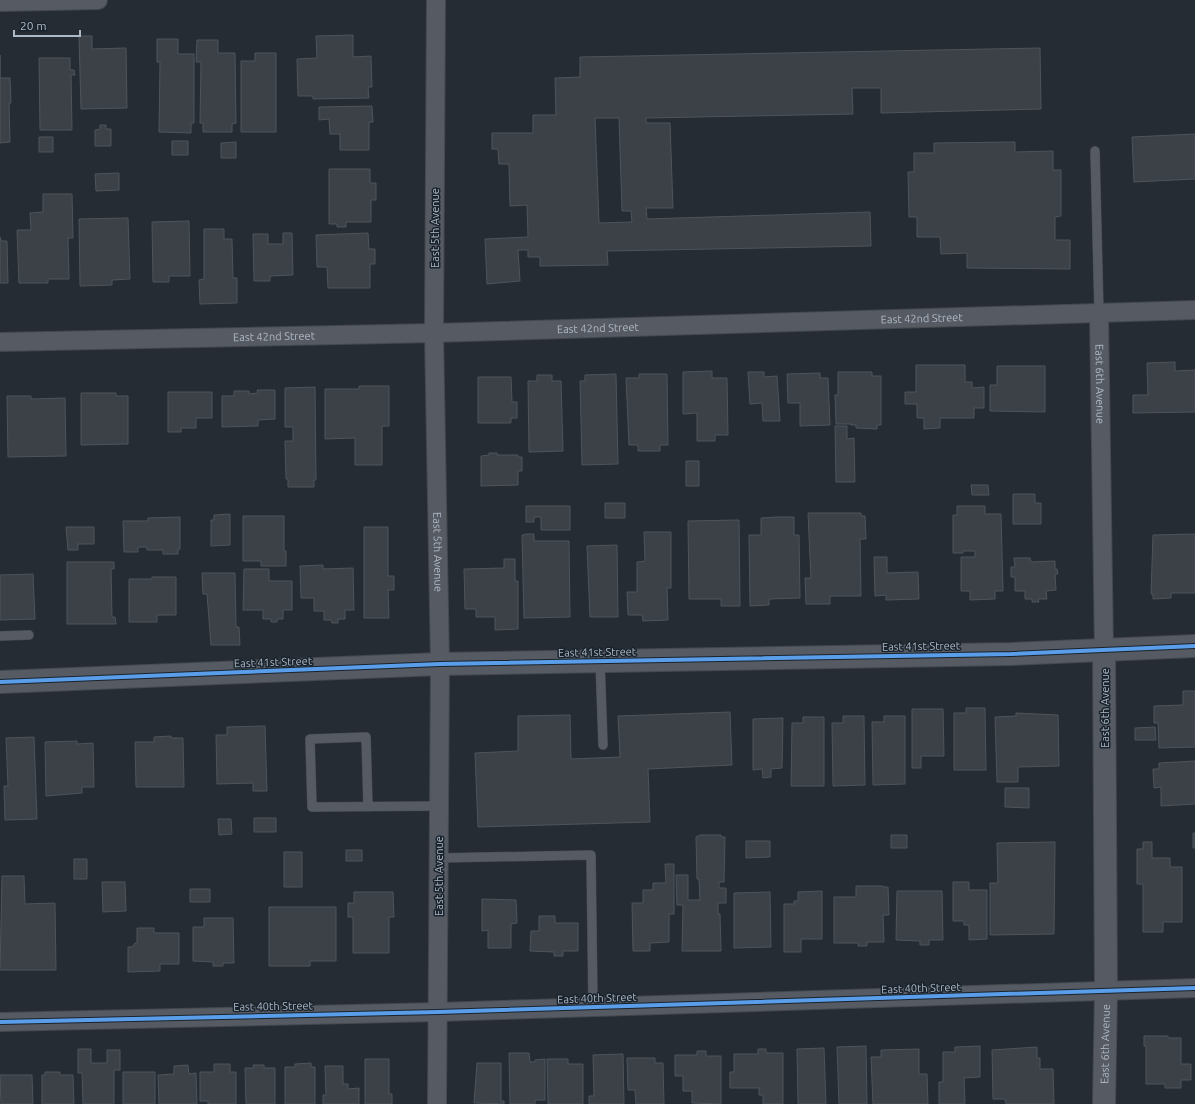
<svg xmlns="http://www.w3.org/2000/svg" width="1195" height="1104" font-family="Ubuntu,sans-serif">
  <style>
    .building { fill: #3b4147; stroke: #4d545c; fill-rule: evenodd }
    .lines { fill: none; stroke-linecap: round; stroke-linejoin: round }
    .service-casing { stroke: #44484e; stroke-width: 10 }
    .minor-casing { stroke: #44484e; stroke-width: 20 }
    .tertiary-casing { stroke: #44484e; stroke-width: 24 }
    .service { stroke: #565a62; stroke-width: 9 }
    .minor { stroke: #565a62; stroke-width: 18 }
    .tertiary { stroke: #565a62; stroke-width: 22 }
    .cycleway-casing { stroke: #19232d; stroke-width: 6 }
    .cycleway { stroke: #5a9eea; stroke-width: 4 }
    .labels { text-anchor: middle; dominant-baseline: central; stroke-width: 3; stroke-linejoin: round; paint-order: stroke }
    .street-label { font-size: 11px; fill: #aeb9c6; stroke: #19232d }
  </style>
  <rect width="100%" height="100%" fill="#262c33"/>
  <path class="building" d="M353,35V57L371,56L372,87H368L369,98L313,99V96H298L297,59L317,58L316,36Z
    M79,36H92V49L126,48L127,108L81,109Z
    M157,39H178V54H194V123H191V133L159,132L160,62H157Z
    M197,40H218V53H235L236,123L232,124V132H203V123H200L201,62H196Z
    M1040,48L1041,109L881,113V88H852L853,114L646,118V123H670L673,208H646L647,219L870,212L871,246L607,251L608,265L540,266V257H528V250H518L520,281L487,284L485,239L528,237L527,205L510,206L509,164H499L498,149H492V133H533V115H556L555,78L580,77V57ZM595,118H619L622,211H631L632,222L599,223Z
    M255,53H276V132H241V61H255Z
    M0,55V78H10L11,103H9L10,142L0,143Z
    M39,58H70V70H74L75,75H71L72,130H40Z
    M372,106L373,122H369V150H340V134H330L329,119L319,120V107Z
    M100,125H106V129H111V146H95V130L100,129Z
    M1195,134V179L1134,182L1132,137Z
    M39,137H53V152H39Z
    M172,141H188V155H172Z
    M236,142V158H221V143Z
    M1015,142V152L1053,151V170H1061V216L1055,217V240H1070V269L967,268V253L941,254L940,237H917V217H909L908,172H914V153H934V143Z
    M329,169H370V183H376V200H371V222H346V227H337V224H329Z
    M119,173V190L96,191L95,174Z
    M43,194H72L73,238H68L69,279H48V283H19L17,230H31L30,213L43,212Z
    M128,218L130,279L112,280V285L80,286L79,219Z
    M189,221L190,276H169V282H153L152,222Z
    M204,229H224V239H232L233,278H237V303L200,304L199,280L204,279Z
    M283,233H292L293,275L270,276V281H254L253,234H268V244H283Z
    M368,233L369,249H375V264H370V288H328L327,267H317L316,235Z
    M0,237L1,241H7L8,283H0Z
    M1175,362V371L1195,370V412L1133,413V395H1148L1147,363Z
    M916,365H965V382H972V388L984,387V408H974V418H940V428L924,429V418H917V404H905V392H916Z
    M997,366H1045V412L990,411V385H997Z
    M712,371V378H727L728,435H715V441H697V413L683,414V372Z
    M748,372H764V377L777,376L780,421H763L762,403L750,404Z
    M838,372H872V376H881V425H877V429L856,428V425H851V424H836L835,395H838Z
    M820,373V378H828L830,425L800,426V403H788L787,374Z
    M616,374L618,464L582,465L580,381H585V375Z
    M639,374H667L668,445H660V451H638V445H629L626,378H639Z
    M537,375H552V381H561L563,451L529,452L528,381H537Z
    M478,377H511L512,402H517V418H511V423H478Z
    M359,386H389V426H382V465H355V438L325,439V389H359Z
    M315,387L316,480H314V487H288V479H286L285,441H293V427H285V388Z
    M257,390H275V419L258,420V426L222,427V396H234V391H249V394L258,393Z
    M168,392H212V418H196V428H181V432H168Z
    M81,393H116V396H128V444L81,445Z
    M7,396H31V399L65,398L66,456L8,457Z
    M835,426H847V439L854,438L855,482H836Z
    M489,453H497V455H518V457H522V471H518V485L481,486V456L489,455Z
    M686,461H699V486H686Z
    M971,485H988L989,495H972Z
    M1013,494H1035V503H1041V524H1013Z
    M605,503H625V518H605Z
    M526,506H570V530H541V517H534V522H526Z
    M957,506H985V514H1001L1003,591H995V599L970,600V591H961V557H975V551H963V553H953V515H957Z
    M808,513H861V516H865L866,539H860L861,596H830V604H806L805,578H811Z
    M230,514V545L211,546V520H214V515Z
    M243,516H284V551H286V566H261V561H243Z
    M180,517V549H178V554H163V550H147V547H138V552H124L123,521H148V518Z
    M777,517H794V535H799L800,598L769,599V605L750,606L749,535H761V518Z
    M739,520L740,606H721V599H689L688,521Z
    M66,527H94V544H78V550H68Z
    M364,527H388V576H394V590H388L389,618H364Z
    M644,532H671V588H667L668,620L643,621L642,615H628L627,592H637V562L645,561Z
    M525,534H534V541H569L570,617L524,618L522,535H525Z
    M1195,534V593H1171V598L1153,599V594H1151L1153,535Z
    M617,545L618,617H590L587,546Z
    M874,557H887V573L918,572L919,599L886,600V595L875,596Z
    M1014,558H1030L1031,562L1055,561V569H1057L1058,574H1055L1056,590L1046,591L1047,599H1038L1039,602H1032V599H1025V591H1015V577H1011V567H1015Z
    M504,559H515V581H518V629L495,630V617H476V609H465L464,569L504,568Z
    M67,562H114V569H111L112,617H115L116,624H67Z
    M323,565V569L353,568L354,610H345V619H338V623H332L331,620H324V611H314V598H301L300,566Z
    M244,569H269V581H292V610H283V619H277V622H271V619H263V610H243Z
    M202,573H235L236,627H239L240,645H211L207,594H203Z
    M33,574L35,619L0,620V575Z
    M152,577H176V615H157V622H129V579H152Z
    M1183,691H1195V747L1159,748L1158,723H1154V706L1183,705Z
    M966,708H985L986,770H954V713H966Z
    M912,709H943L944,756H921V768H912Z
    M730,712L732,765L648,769L650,822L478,827L475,753L518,751V716L570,715L571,759L620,757L618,716Z
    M1016,713L1058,715L1059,766L1018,767V782H997L995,717L1016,716Z
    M843,716H864L865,785L833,786L832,723H843Z
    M884,716H905V784L873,785L872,722H884Z
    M803,717H824V786H791L792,723H803Z
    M783,718L782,768L771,769V777L763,778L762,769L753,770V719Z
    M265,726L267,791H253V783L217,784L216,735H227V727Z
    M1155,727L1156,740H1135V728Z
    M171,736V738H183L184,787H136L135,742H154V737Z
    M34,737L37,819L5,820L4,786H8L6,738Z
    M77,741V744L93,743L94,787H82V793L46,796L45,742Z
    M1195,761V804L1161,806V787L1154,788L1153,769H1159V763Z
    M1005,788H1029V808L1005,807Z
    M254,818H276V832H254Z
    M218,819H231L232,834L219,835Z
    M1193,833H1195V848H1193Z
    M700,835H721V837H725L724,882H719V888H726V903H718V914H720L721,951H682L683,905H677L676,875H688V900H700L699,879H697L696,837Z
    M891,835H907V848H891Z
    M746,841H770V857L746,858Z
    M1055,842L1054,934L990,935V883H998L997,843Z
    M1143,842H1152V858H1170V867H1182V922H1163V932H1143V884H1137V849H1143Z
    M346,850H362V861H346Z
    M284,852H302V887H284Z
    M74,859H87V879H74Z
    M665,864H674V914H669V942L650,943V951H633L632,903H643V890H653V883H666Z
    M2,876H24L25,904L55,903L56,970H0Z
    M102,882H125L126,911L103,912Z
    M953,882H969V890H987V939L969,940V925H964V921H953Z
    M856,886H883V887H888L889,915H883L884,942H867V946H858V943H834V897H856Z
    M190,889H210V902H190Z
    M822,891V939H801V952H784V904H794V901H798V892Z
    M897,891H942L943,940H929V945H920V941L896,940Z
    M354,892H393L394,917H389V953H353V917H348V903H354Z
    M770,892L771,947L734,948V893Z
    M482,899L516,900L517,923L511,924V948H488V930L482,931Z
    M269,907H336V961H310V966H269Z
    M539,916H555V923H578V951H563V956H554V952L530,951L531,931H539Z
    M204,918H233L234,963H223V966H213V962L193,961V927H204Z
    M137,928H154V933H179V964H160V971L128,972V947H132L135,943H137Z
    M1144,1036H1168V1038H1181V1064H1191V1080H1181V1088H1165V1084H1146V1046H1144Z
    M866,1046L867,1104H839L837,1047Z
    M980,1046V1077L964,1078L965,1104H939V1082H943V1052H955V1047Z
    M1037,1047V1058H1040V1069H1053L1054,1104H1006L1005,1099H993L992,1050Z
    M824,1048L826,1104H798L797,1049Z
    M78,1049H91V1063H107V1050H120V1070H114V1104H83L82,1073H78Z
    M758,1049H766V1053H783V1104H763V1095H759V1088H730V1072H734V1054H758Z
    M919,1049V1074H927L928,1104H873L871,1057H881V1050Z
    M697,1051H706V1056H721V1104L692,1103V1091H683V1076H675V1055H697Z
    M509,1053H529L530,1062H535V1060L545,1059V1100H535V1104H510Z
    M623,1054L624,1104H589V1096H594L593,1055Z
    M627,1058H655V1063H663L664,1104H636L635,1090H628Z
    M365,1059H389V1094H392V1104H365Z
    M547,1059H568V1064H583V1104H548Z
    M311,1063V1067H315V1104H285V1067H295V1064Z
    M477,1063H501V1101H504V1104L474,1103Z
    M214,1064H230V1072H236V1104H208V1101H200V1072H214Z
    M188,1065L189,1074L196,1073L197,1104H159L158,1075L174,1074V1066Z
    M253,1065H264V1068H275V1104H246L245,1068H254Z
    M325,1066H343V1084H348V1089L359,1088V1104H323V1095H326Z
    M45,1072H60V1075H73L74,1104H42V1075H45Z
    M123,1072H155V1104H123Z
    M0,1075H32L33,1104H1Z"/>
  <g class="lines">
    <defs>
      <path id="service" d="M1095,151L1099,313
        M0,636L29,635
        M600,661L603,745
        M368,807L366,737L310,739L312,807L439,806
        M439,858L591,855L593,1007"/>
      <g id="minor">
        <path id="s1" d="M436,0L434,333L440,664L437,1104"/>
        <path d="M0,2L98,0"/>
        <path id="s2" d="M1099,313L1104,651"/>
        <path id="s3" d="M0,342L434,333L1195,310"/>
        <path d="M0,1022L438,1012L1195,988"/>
      </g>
      <g id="tertiary">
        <path d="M0,682L440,664L1011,654L1195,646"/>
        <path id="s4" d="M1104,1104L1106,991L1104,651"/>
      </g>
    </defs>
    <use href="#service" class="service-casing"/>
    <use href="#minor" class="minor-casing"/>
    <use href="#tertiary" class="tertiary-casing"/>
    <use href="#service" class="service"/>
    <use href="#minor" class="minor"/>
    <use href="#tertiary" class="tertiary"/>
    <defs>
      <path id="cycleway" d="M0,682L440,664L1011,654L1195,646
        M0,1022L438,1012L1195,988"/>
    </defs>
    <use href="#cycleway" class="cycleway-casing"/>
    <use href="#cycleway" class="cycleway"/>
  </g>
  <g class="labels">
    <g class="street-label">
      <text transform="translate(435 228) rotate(-90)">East 5th Avenue</text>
      <text stroke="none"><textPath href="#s3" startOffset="922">East 42nd Street</textPath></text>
      <text stroke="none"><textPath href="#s3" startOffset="598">East 42nd Street</textPath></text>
      <text stroke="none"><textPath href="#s3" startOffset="274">East 42nd Street</textPath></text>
      <text stroke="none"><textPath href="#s2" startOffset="71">East 6th Avenue</textPath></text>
      <text stroke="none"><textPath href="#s1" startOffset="552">East 5th Avenue</textPath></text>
      <text transform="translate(921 646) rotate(-1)">East 41st Street</text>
      <text transform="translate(597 652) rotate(-1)">East 41st Street</text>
      <text transform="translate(273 662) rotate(-2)">East 41st Street</text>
      <text transform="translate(1105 708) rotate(-90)">East 6th Avenue</text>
      <text transform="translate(439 876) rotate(-90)">East 5th Avenue</text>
      <text transform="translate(921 988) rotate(-2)">East 40th Street</text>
      <text transform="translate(597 998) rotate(-2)">East 40th Street</text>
      <text transform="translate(273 1006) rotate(-1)">East 40th Street</text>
      <text stroke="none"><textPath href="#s4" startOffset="60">East 6th Avenue</textPath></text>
    </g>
  </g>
  <path d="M14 30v6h66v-6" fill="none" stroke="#aeb9c6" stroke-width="2"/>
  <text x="20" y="30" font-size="12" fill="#aeb9c6" stroke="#19232d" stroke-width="3" paint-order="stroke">20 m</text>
</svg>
